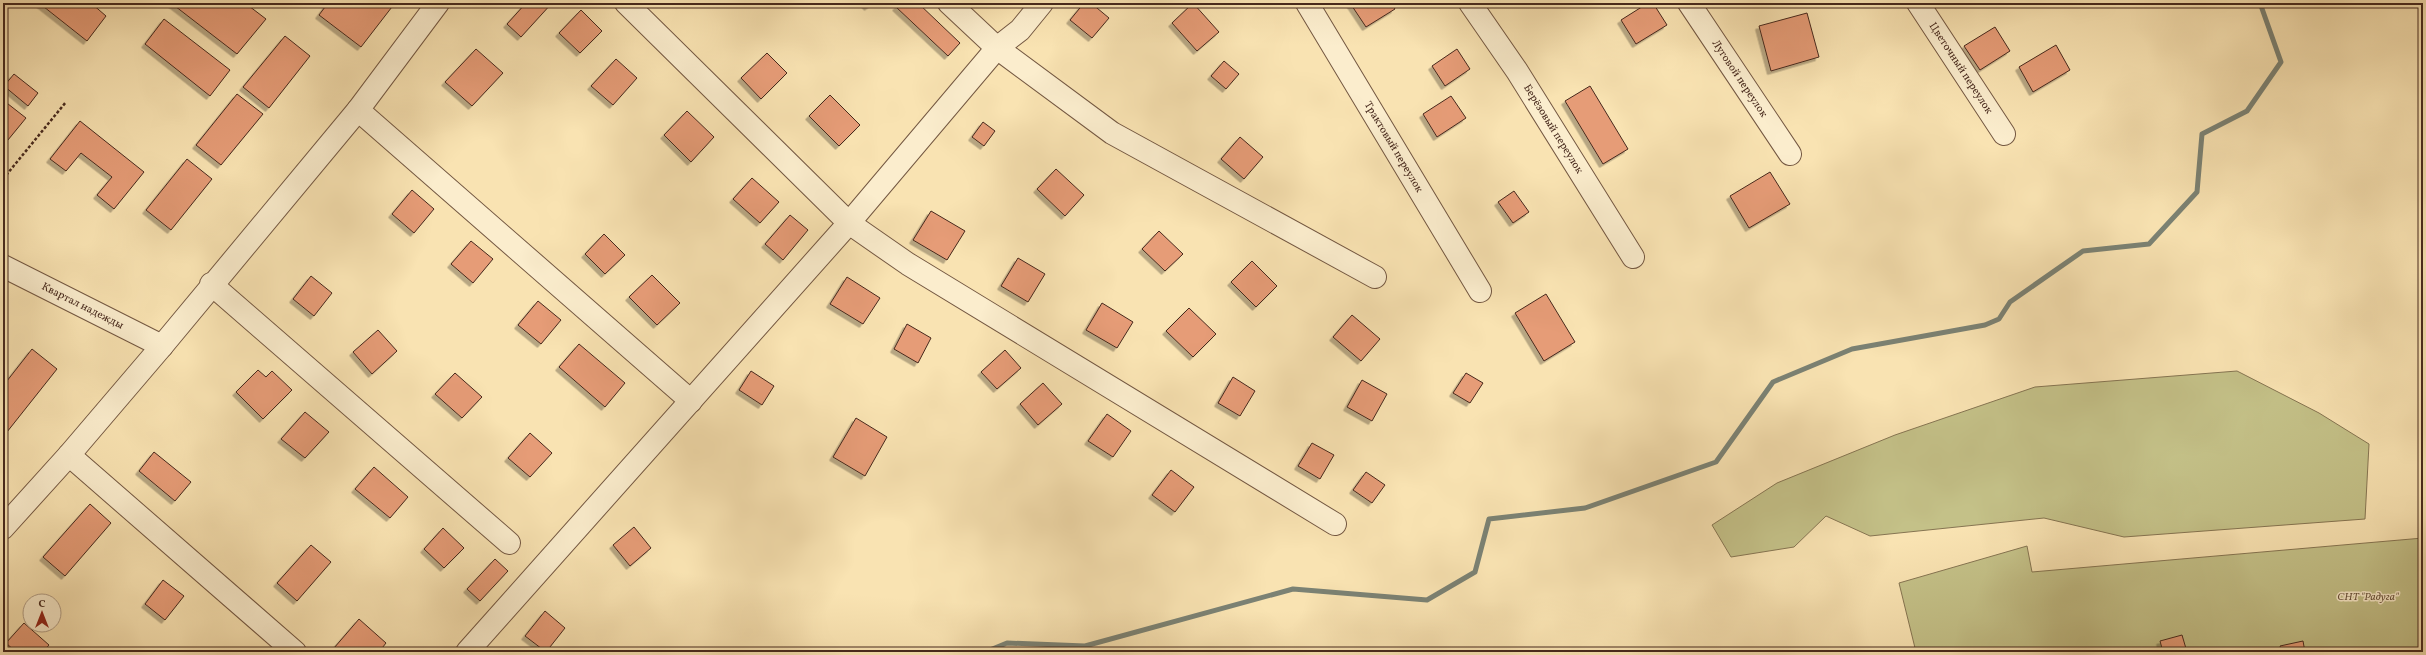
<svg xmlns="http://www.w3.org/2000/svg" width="2426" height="655" font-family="Vollkorn,serif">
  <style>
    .green { fill: #c4c188; stroke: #867552 }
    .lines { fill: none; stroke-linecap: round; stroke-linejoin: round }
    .stream { stroke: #7b8274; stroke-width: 5 }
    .building { fill: #e69c77; stroke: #47291d; filter: url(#shadow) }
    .minor-casing { stroke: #745842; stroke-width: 24 }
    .path { stroke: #47291d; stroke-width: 2.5; stroke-dasharray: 3 2; stroke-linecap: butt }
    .minor { stroke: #fbedcd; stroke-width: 22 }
    .labels { text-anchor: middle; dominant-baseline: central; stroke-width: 3; stroke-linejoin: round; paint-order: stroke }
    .street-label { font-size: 11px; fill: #47291d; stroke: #fbedcd }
    .park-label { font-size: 11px; font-style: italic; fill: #664f38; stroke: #fbedcd }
  </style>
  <defs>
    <filter id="shadow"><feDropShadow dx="-3.5" dy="3.5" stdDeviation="0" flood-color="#0004"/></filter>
  </defs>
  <rect width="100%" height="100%" fill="#f9e3b2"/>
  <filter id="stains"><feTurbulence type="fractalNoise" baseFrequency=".005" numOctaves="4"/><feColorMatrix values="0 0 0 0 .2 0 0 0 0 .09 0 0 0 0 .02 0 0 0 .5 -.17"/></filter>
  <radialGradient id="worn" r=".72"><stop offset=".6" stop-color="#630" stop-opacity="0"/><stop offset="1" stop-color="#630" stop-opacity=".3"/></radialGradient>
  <path class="green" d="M2237,371L2319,413L2369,444L2365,519L2124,537L2044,518L1870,536L1826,516L1794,547L1731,557L1712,525L1777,483L1895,435L2035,387Z
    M2423,538V652H1916L1899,583L2027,546L2032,572Z"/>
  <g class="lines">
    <path class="stream" d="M985,652L1007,643L1085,646L1293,589L1427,600L1475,572L1489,519L1585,508L1716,462L1773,382L1852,349L1985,325L1999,319L2010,302L2083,251L2149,244L2197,192L2202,134L2247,111L2281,62L2260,3"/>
  </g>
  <path class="building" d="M39,3H91L106,16L87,41Z
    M171,3H245L266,19L237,54Z
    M328,3H395L361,47L319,15Z
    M526,3H552L521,37L507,24Z
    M864,3H873L868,7Z
    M901,3H918L960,43L948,56L896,7Z
    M1084,3H1091L1109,18L1092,38L1070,20Z
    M1193,3L1219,32L1197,51L1172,23Z
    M1350,3H1391L1395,9L1366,27Z
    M1648,3H1653L1667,25L1636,44L1621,20Z
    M581,10L602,31L580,53L559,33Z
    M1807,13L1819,57L1771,71L1759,26Z
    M164,19L230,70L210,96L145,44Z
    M1995,27L2010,51L1980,70L1964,46Z
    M285,36L310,56L269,108L243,87Z
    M2056,45L2070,70L2033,92L2019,67Z
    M476,49L503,73L472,106L445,82Z
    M1457,49L1470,69L1445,86L1432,66Z
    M767,53L787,73L761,99L741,78Z
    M616,59L637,78L613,105L591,86Z
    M1224,61L1239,74L1226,89L1211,76Z
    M14,74L38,93L28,106L4,86Z
    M1590,86L1628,149L1603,164L1565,101Z
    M237,94L263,114L221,165L196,145Z
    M830,95L860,125L839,146L809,116Z
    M1451,96L1466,118L1437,137L1423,114Z
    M3,100L26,118L3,146Z
    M687,111L714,137L691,162L664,135Z
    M80,121L144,172L114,209L97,195L112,177L81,153L66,171L50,159Z
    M983,122L995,131L984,146L972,137Z
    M1240,137L1263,157L1244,179L1221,159Z
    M187,159L212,179L171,230L146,210Z
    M1056,169L1084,195L1065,216L1037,189Z
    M1770,172L1790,204L1749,228L1730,196Z
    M752,178L779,202L760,223L733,199Z
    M412,190L434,209L414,233L392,214Z
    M1514,191L1529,212L1513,223L1498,202Z
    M931,211L965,231L947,260L913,240Z
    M790,215L808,230L783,260L765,244Z
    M1159,231L1183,254L1165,271L1142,249Z
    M604,234L625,255L605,274L585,254Z
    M471,241L493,259L473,283L451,264Z
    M1018,258L1045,274L1028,302L1001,286Z
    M1252,261L1277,286L1256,307L1231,282Z
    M652,275L680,303L657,325L629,297Z
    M311,276L332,293L314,316L293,299Z
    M847,277L880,298L863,324L830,304Z
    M1546,294L1575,342L1544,361L1515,313Z
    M538,301L561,320L541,344L518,325Z
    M1102,303L1133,322L1117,348L1086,330Z
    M1189,308L1216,334L1193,357L1166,331Z
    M1352,315L1380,339L1361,361L1333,337Z
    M907,324L931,338L918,363L894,349Z
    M378,330L397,351L372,374L353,352Z
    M579,344L625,383L605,407L559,367Z
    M32,349L57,369L3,437V386Z
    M1005,350L1021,368L997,389L981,372Z
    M258,370L266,377L272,371L292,390L263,419L236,392Z
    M751,371L774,386L762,405L739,390Z
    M455,373L482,397L462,418L435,394Z
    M1466,373L1483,383L1470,403L1453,393Z
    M1233,377L1255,391L1240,416L1218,403Z
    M1362,380L1387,394L1372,421L1347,407Z
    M1043,383L1062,404L1038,425L1020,404Z
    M305,412L329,432L305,458L281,439Z
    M1107,414L1131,431L1113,457L1088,441Z
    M856,418L887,437L865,476L833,457Z
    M530,433L552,453L530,477L508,458Z
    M1312,443L1334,455L1320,479L1298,466Z
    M154,452L191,482L175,501L139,471Z
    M374,467L408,497L390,518L355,489Z
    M1171,470L1194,487L1175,512L1152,495Z
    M1366,472L1385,485L1372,503L1353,490Z
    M90,504L111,523L65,576L43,557Z
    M634,527L651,548L630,566L613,545Z
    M443,528L464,548L444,568L424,549Z
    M311,545L331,562L297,601L277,583Z
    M495,559L508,571L480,601L467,589Z
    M163,580L184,596L165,620L145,604Z
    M545,611L565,628L546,652L525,636Z
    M359,619L386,643L379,652H339L334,648Z
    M24,623L49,645L43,652H16L6,643Z
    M2182,635L2187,652H2163L2160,641Z
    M2303,641L2305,652H2282L2280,646Z"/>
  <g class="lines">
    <defs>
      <g id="minor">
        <path d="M626,3L849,223L908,264L1335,524"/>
        <path d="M949,3L997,48L1112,133L1375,277"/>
        <path id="s1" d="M1307,3L1480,291"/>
        <path id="s2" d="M1470,3L1517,71L1633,257"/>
        <path id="s3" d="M1689,3L1790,154"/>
        <path id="s4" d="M1918,3L2004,134"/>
        <path d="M358,110L691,401"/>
        <path id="s5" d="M3,266L162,346"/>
        <path d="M211,284L509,543"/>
        <path d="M69,455L295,652"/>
        <path d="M3,528L69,455L162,346L358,110L438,3"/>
        <path d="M467,652L849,223L997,48L1020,30L1042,3"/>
      </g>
    </defs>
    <use href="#minor" class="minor-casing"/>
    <path class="path" d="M3,179L66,102"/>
    <use href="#minor" class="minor"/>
  </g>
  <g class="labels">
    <g class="street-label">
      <text stroke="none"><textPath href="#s4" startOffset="78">Цветочный переулок</textPath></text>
      <text stroke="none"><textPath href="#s3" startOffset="91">Луговой переулок</textPath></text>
      <text stroke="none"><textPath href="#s2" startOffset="151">Берёзовый переулок</textPath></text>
      <text stroke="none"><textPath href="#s1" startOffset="168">Трактовый переулок</textPath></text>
      <text stroke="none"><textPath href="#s5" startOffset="89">Квартал надежды</textPath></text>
    </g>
    <g class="park-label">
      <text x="2368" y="597">СНТ "Радуга"</text>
    </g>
  </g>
  <rect width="2426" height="655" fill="none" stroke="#f9e3b2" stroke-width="16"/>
  <rect x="4" y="4" width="2418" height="647" fill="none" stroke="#47291d" stroke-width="2"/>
  <rect x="8" y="8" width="2410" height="639" fill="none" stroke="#47291d"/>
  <g transform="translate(42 613)"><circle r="19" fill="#fbedcd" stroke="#b39f87"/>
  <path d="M0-3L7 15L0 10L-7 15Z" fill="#8f2418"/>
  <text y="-6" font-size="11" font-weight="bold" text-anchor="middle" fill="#47291d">С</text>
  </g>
  <rect width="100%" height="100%" filter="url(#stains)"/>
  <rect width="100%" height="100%" fill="url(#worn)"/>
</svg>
